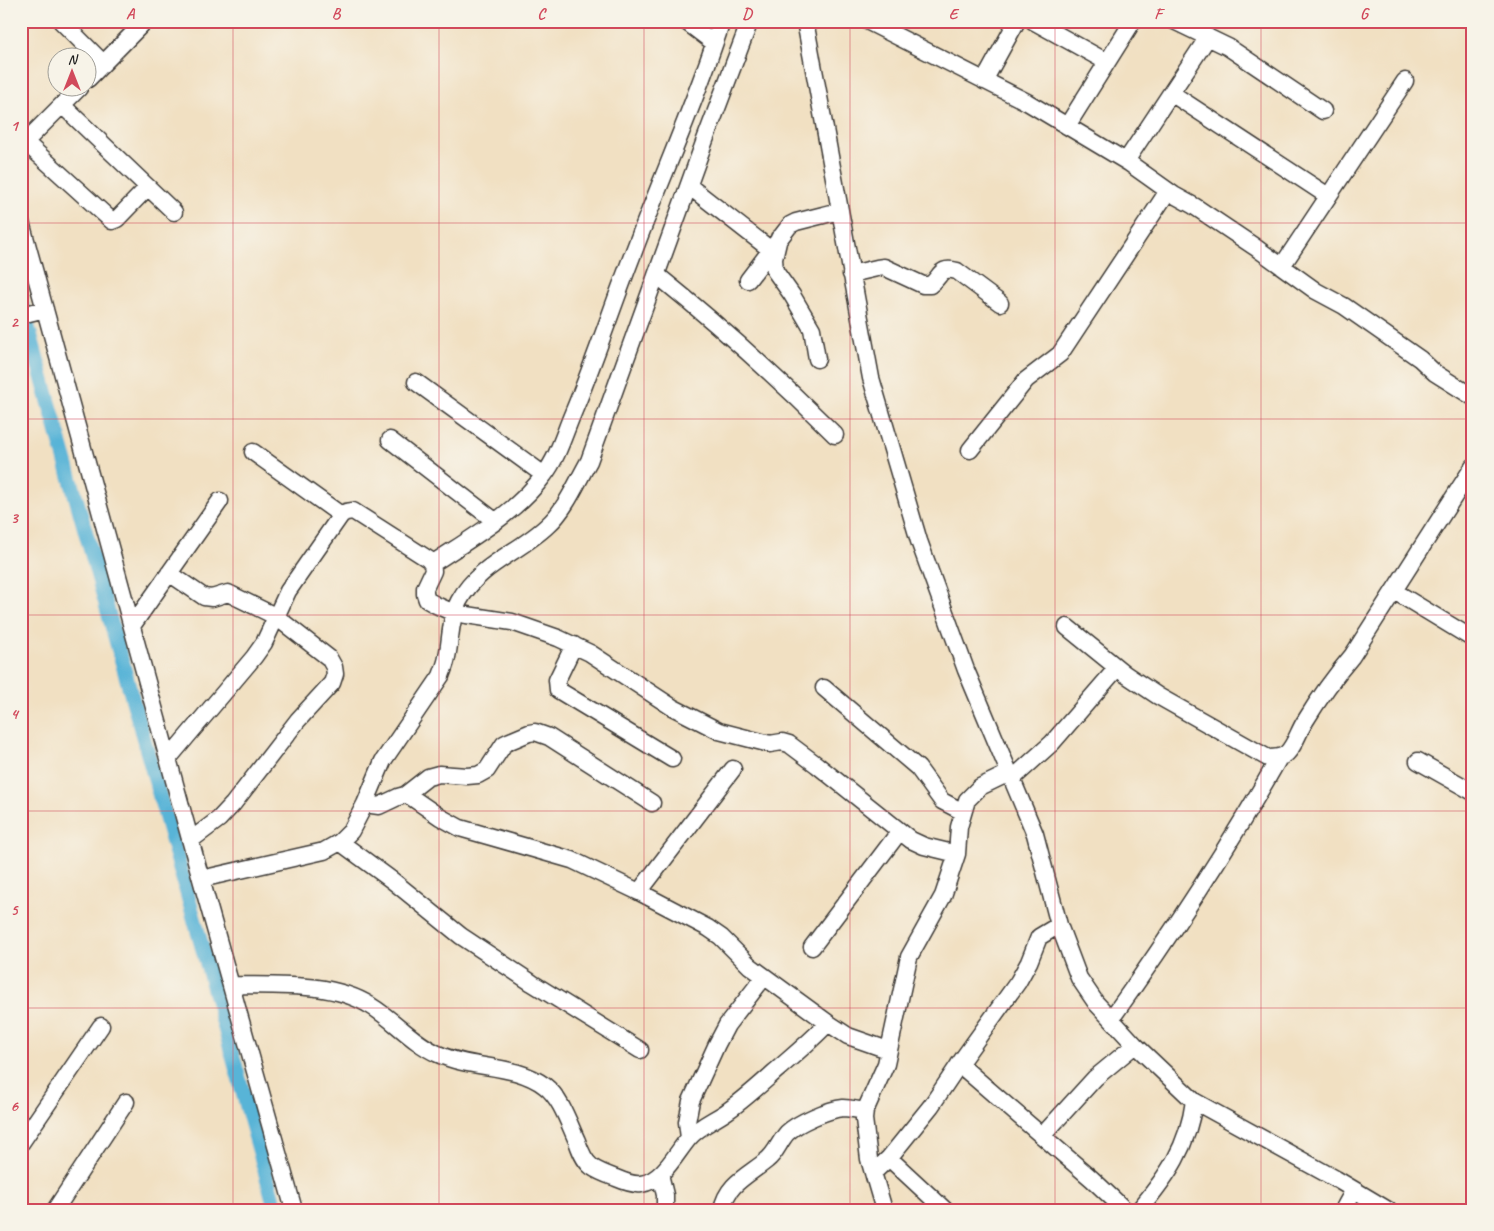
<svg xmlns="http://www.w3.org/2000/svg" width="1494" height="1231" font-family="Caveat,sans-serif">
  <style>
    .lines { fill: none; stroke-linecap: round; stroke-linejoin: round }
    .canal { stroke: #59b4d7; stroke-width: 15 }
    .minor-casing { stroke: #3c3935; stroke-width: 19 }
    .minor { stroke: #fff; stroke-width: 16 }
    .grid { fill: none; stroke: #d1495b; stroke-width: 1; stroke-opacity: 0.55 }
    .neatline { fill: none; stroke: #d1495b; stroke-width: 2 }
    .grid-label { font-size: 16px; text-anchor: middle; font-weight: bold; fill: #d1495b }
  </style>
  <rect width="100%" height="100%" fill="#f7f3e8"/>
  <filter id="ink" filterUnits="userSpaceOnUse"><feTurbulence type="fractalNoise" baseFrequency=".02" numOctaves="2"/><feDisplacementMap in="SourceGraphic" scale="10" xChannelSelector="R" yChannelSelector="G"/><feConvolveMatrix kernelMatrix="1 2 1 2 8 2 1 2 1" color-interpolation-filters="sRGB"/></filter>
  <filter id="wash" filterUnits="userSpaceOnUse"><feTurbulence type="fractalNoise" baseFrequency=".0096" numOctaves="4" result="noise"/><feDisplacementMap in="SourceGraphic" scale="20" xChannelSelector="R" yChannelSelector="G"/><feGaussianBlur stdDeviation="1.12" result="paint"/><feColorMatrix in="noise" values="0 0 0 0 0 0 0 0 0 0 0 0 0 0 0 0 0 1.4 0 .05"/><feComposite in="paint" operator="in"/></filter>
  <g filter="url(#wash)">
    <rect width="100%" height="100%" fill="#f1e0c2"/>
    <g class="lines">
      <path class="canal" d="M21,302L276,1210"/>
    </g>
  </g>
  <g filter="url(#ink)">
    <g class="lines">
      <defs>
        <path id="minor" d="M61,21L103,63
          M685,21L714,43
          M805,21L871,378L919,541L966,670L1035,834L1059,925L1079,978L1096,1003L1111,1019L1135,1045L1194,1101L1336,1179L1388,1210
          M867,21L1027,102L1129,163L1174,195L1194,206L1255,247L1316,291L1344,306L1420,359L1435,373L1473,397
          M1033,21L1107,62
          M1174,21L1228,47L1323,111
          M88,79L145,21
          M984,81L1017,21
          M1171,93L1328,196
          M62,105L174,212
          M1067,126L1133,21
          M25,142L112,221L117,219L148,187
          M21,146L79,88
          M1126,161L1208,37
          M689,186L771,250
          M21,222L201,879L294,1210
          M779,238L774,259L775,271L792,295L812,329L817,359
          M1282,266L1405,81
          M851,274L877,268L884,267L923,285H930C942,277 938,266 957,271L1000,303
          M657,275C719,325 778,378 835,435
          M748,280L790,225L796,222L839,211
          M21,315L45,309
          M416,382L544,475
          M390,440L495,521
          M970,450L1026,380L1060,354L1168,191
          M253,452L341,515
          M432,564C471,538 516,513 544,475C558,457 564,434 573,413C595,360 613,305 634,251C663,174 697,99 722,21
          M169,573L204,597L212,598L228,593L275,616L329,658L334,667L335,674L332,683L298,720L233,804L219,819L191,840
          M1394,591L1473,639
          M132,626L220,501
          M1067,627L1125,674L1158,696L1268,758C1275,758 1282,758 1287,753C1295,745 1298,733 1304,723C1318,700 1334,677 1352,656L1473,467
          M574,645L557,680L558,690L672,759
          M824,688L918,768L942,801L963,812
          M168,759L254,657L264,643L288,591L341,515L346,512L353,511L428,559L432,564L433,571L425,588V594L427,600L436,605L454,613L512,622L558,638L590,653L672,707L719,731L770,744L782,742L789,744L817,765L911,840L924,846L957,854
          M1418,761L1473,792
          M1012,779L1052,743L1117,668
          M405,795L428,777L439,774L467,776L478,775L487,770L504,744L510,741L529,733L535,732L549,737L652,803
          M365,804L379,806L398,797L405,795L411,797L440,817L460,828L572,860L639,892L708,928L721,937L750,966L828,1023L848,1036L888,1050
          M340,842L393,881L461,936L532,983L640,1050
          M201,879L324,851L340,842L351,831L365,804L383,761L441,676C443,670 446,664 447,657C451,639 450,618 459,601C479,564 519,553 548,525C566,509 577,482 589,461L705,140L750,21
          M639,892L733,769
          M812,947L900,831
          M231,985C276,986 332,981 371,1006C394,1020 413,1043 438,1054C473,1070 514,1063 545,1086C561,1098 569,1124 577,1141C580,1150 584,1161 592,1167C599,1172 608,1175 616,1178C623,1181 633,1185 641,1184C663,1181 676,1153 689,1138C700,1125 716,1120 729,1110C746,1098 762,1083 778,1069C795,1054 812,1040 828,1023
          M1111,1019C1171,935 1228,848 1279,758
          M959,1064L1092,1179L1125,1210
          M1042,1136L1095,1078L1135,1045
          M689,1138L687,1122L691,1101L717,1044L727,1025L764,977
          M21,1143L101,1026
          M889,1158L945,1210
          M873,1173L889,1158L931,1106L964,1057L1018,982L1029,962L1039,937L1059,925
          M660,1174L665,1195V1210
          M55,1210L126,1102
          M722,1210C726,1184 749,1175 767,1160C776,1153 779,1142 787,1133C797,1123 829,1109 843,1108C850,1108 858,1110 865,1111
          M884,1210L869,1159L864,1119L865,1111L886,1064L909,957L943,896L957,854L959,827L967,800L980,787L1009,773
          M1139,1210C1168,1175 1188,1147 1194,1101
          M1343,1210L1354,1190"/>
      </defs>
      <use href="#minor" class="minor-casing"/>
      <use href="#minor" class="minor"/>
    </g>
  </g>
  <path class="grid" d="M233,21V1210M439,21V1210M644,21V1210M850,21V1210M1055,21V1210M1261,21V1210M21,223H1473M21,419H1473M21,615H1473M21,811H1473M21,1008H1473"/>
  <rect width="1494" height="1231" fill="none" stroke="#f7f3e8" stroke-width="55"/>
  <g transform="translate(72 72)"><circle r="24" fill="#f7f3e8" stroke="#9f9d96"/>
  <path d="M0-4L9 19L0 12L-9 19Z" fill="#d1495b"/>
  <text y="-8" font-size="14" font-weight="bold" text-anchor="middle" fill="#1c1c1c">N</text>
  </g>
  <rect x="28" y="28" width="1438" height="1176" class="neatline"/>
  <g class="grid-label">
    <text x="130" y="19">A</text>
    <text x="336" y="19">B</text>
    <text x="541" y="19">C</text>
    <text x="747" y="19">D</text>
    <text x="953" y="19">E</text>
    <text x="1158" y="19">F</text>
    <text x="1364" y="19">G</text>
    <text x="14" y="131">1</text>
    <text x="14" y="327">2</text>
    <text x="14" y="523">3</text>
    <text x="14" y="719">4</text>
    <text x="14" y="915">5</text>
    <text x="14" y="1111">6</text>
  </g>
</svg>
